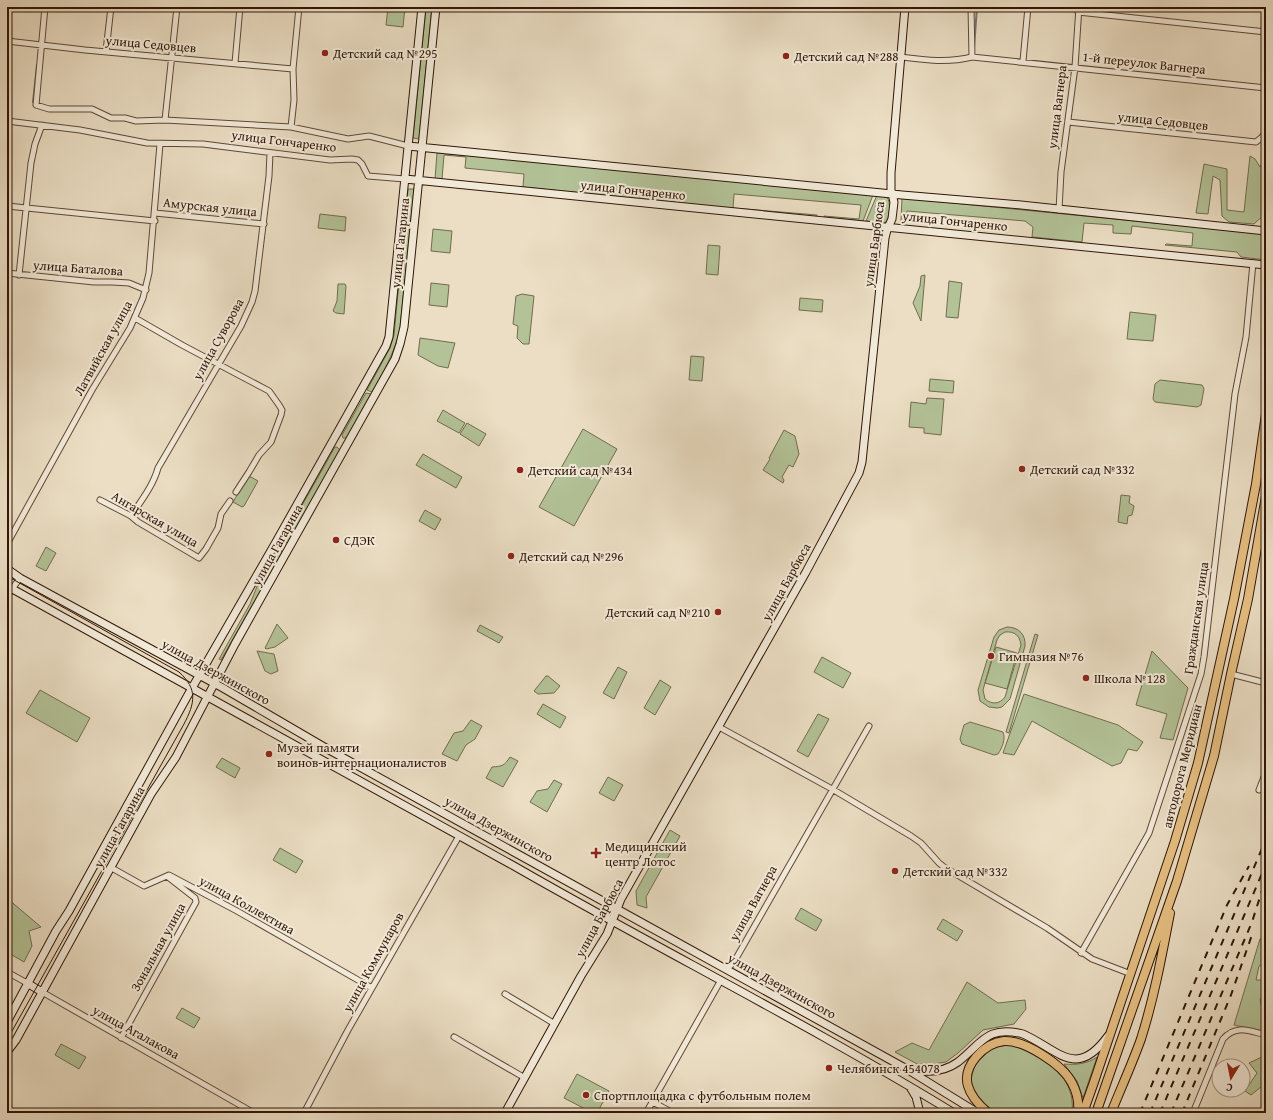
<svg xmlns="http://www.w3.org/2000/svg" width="1273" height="1120" font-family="'Gentium Book Plus',serif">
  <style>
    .green { fill: #b3c297; stroke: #726c4e; fill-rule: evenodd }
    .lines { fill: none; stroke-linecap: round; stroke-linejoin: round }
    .stream { stroke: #717874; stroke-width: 2 }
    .street-casing { stroke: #604836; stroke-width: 7 }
    .secondary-casing { stroke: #311606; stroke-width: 9 }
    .primary-casing { stroke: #311606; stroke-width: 10 }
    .street { stroke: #f2ead9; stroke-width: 5 }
    .secondary { stroke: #f2ead9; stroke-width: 7 }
    .primary { stroke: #e6bf82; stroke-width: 8 }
    .tram { stroke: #311606; stroke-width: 1 }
    .rail { stroke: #311606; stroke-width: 2; stroke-dasharray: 7 7; stroke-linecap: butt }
    .poi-dot { fill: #8f2418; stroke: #f2ead9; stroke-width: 1.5 }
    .labels { text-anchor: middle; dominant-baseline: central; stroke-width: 4; stroke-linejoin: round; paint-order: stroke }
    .street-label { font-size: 13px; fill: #311606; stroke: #f2ead9 }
    .poi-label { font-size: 13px; fill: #311606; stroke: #f2ead9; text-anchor: start }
  </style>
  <rect width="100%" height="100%" fill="#ebdec4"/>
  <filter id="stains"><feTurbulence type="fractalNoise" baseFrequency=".005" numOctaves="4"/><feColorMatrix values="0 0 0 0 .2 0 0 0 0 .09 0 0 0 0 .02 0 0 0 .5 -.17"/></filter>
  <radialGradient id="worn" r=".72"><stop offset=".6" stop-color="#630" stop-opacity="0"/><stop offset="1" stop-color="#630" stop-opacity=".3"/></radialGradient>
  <path class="green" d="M388,7H405L403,27L386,25Z
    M426,7H432L419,139L413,138Z
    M437,153L624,168L873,195L863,221L824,217V216L859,219L861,205L734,194L733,208L817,215V217L523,187L524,174L465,168L466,157L444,155L442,179H435Z
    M1250,156L1255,159L1260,167L1264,159H1266V213L1254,224L1229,222L1222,216L1220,180L1213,176L1208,214L1196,213L1204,164L1227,169V210L1244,212Z
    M408,189H414L400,328C395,352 384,371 372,392L367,390L390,348L394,335Z
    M877,195L887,197C891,203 890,215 886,222L882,223L866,221Z
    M902,198L1266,234V260L1241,257L1237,252L1165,245L1166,244L1192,246L1193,233L1132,226L1131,234L1113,233V225L1084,223L1082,242L1032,237L1033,227L1025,221L907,211L905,222L901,221Z
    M320,214L346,217L345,231L318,228Z
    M433,229L452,231L450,253L431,251Z
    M708,245L720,246L718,275L706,274Z
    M925,275L921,321L913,303L920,286L921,276Z
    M949,281L962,283L958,318L946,317Z
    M431,283L449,285L447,307L429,305Z
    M338,284H345L346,286L344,314L336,313L333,311L337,301Z
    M522,294L534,296L529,344H523L517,338L518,326L513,324L516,296Z
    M800,298L823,300L822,312L799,310Z
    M1130,312L1156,315L1153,341L1127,339Z
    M420,338L455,343L448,368L438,366L418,355Z
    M691,356L704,357L702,381L689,380Z
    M930,379L954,381L953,393L929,391Z
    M1160,380L1202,385L1204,389L1201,405L1197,407L1155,402L1153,399L1155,384Z
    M366,393L371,394L347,437L345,438H343L342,435Z
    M927,398L944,399L941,435L924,433V428L909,427L911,402L926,404Z
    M443,410L465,423L459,433L437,421Z
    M467,423L486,434L479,446L460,434Z
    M583,429L617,449L574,526L539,507Z
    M784,430L795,436L799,454L793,467L789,465L782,477L784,480L783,483L763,470L770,459L769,458Z
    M335,447H337L340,450L288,542L285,543L283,539Z
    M423,454L462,477L456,488L416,465Z
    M248,477H251L258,481L244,506L242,507L233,502Z
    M1121,495L1130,496L1129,503L1134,506L1132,515L1128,516L1127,524L1118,522Z
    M425,510L441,519L435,530L419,521Z
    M46,547L56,553L46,571L36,566Z
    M278,549L281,550L282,553L221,660L219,659L250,604L260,579Z
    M277,624L288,638L275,647L266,649L265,648Z
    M480,625L503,637L499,643L477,631Z
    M1007,627C1019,627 1026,635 1025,646L1010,699L1002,707L997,708L989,707L980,701L978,690L994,637L999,630ZM1005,632C1015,631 1020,636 1021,645L1005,697C1000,704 992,705 985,699L983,690L997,640L1000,635Z
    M1035,634L1038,635L1009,733L1006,732Z
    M996,647L1017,653L1007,689L985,683Z
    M257,651L274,654L278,671L271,674L265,671Z
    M1152,651L1188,688L1173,740L1160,738L1167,714L1136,705Z
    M822,657L851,673L843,688L814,672Z
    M618,667L627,672L614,699L603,693Z
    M546,676H548L560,686L554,693L538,694L534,691Z
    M660,680L671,687L655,715L644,708Z
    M40,690L90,718L77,742L26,713Z
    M1024,694L1118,725L1143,742L1137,751L1128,749L1121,763L1112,766L1032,721L1014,755L1003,753Z
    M543,704L566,717L560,728L537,714Z
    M818,714L829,719L808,757L797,751Z
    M471,720L482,726L475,739L466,745L457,761L442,754L454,733L463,731Z
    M970,722L1003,732C1006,739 1002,748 998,754L994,755L962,744L960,739L964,725Z
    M510,757L518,761L503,787L486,778L492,767C503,766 504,766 510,757Z
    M222,758L240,768L235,778L216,767Z
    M608,777L623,785L614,801L599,793Z
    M554,780L562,784L547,812L530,802L537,791L548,789Z
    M670,830L680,836L646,897L647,908L637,905L636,891Z
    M280,848L303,861L296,873L273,860Z
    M8,899L41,927L29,931L32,946L24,962L7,952V901Z
    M801,908L822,920L816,931L795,919Z
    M943,919L963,931L957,941L937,929Z
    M1266,936V948L1264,949L1263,953H1266V962L1259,966L1256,980H1266V995L1260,999L1261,1005H1266V1032L1234,1025L1260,939Z
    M967,982L998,1003L1025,1000L1026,1009L1014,1024L983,1030L958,1053L946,1062L933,1064H917L895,1052L912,1043L929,1050Z
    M182,1008L200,1018L194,1028L176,1018Z
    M61,1044L86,1057L79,1069L55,1055Z
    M1009,1045C1019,1047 1028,1052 1037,1057C1059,1070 1075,1085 1072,1113H997C987,1106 975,1097 972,1085C968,1071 981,1054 993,1048C998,1046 1003,1046 1009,1045Z
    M1266,1055V1083L1251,1095L1245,1091L1257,1073L1249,1063Z
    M1097,1057L1083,1098L1077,1081L1064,1064C1076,1065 1087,1064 1097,1057Z
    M577,1074L609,1091L597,1113H593L564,1098Z"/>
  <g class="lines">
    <path class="stream" d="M974,48L977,7
      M33,102L37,65"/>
    <defs>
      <path id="street" d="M45,7L36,105L49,109H92L111,118H125L136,121L165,120L291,127L348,139L369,136L408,146
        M971,7L972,57
        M1078,12L1266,32
        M7,41L85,50L293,69
        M106,51L111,7
        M901,57C925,60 948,63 972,57L1266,88
        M1023,61L1028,7
        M235,63L240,7
        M1266,101V102
        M165,120L177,7
        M7,121L80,130L147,143L203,144L330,160L352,159L358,160L362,164L368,176L405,179
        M1068,122L1256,142L1261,138L1266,132
        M291,127L294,100L293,69L299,7
        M7,206L155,221
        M1059,210L1061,172L1075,67L1079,7
        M155,213L264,224
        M7,273L94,282H112L129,283L146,290
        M19,275L31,163L35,144L42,125
        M135,318L182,345L269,391L279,405L282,410L281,415L271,442L259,455L249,472L236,492
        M100,500L131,516L138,522L199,558L206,549L218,528L221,514L230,501
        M131,516C141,501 153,486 158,468L241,326L252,302L255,291L269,176L270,153
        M7,544L92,390L130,328L143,298L149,273L160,144
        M7,596L20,578
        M1231,674L1266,683
        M719,727L832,789L911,836L921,843L939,863L944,867L1047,928L1092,959L1131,974
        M1259,790L1266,772
        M110,867L144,886L169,875L237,911L372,988
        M1081,953L1149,833L1201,674L1204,657L1235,394L1246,337L1253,263
        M727,969L734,962L869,726
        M7,972L27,983
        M42,992L254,1113
        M505,994L555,1024
        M454,1037L525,1078
        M121,1038L196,902L195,898L168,877
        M653,1102L673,1113
        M304,1113L348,1030L459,836
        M646,1113L721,980
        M1193,1113L1223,1039C1236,1024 1249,1031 1266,1035"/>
      <path id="secondary" d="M408,146L902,195L1021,205L1266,231
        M405,179L1266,265
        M7,569L20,578L77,609L223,688L331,751L905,1068L978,1113
        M7,586L514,866C660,950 810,1025 954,1113
        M27,983L42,992
        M7,1022L56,931L69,911L188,695L276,542L386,346L389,337L422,7
        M7,1052L16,1040L151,794L176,757L235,644L395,359L400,344L404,327L436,7
        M911,1069C927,1073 944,1072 958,1062C982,1043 987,1025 1023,1034C1059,1050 1076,1080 1108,1036
        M910,1087L916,1097L920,1113
        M505,1113L581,976L607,934L621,899L806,572L859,473L862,462L885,238L887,230L892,219L894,202L891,190V173L905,7"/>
      <path id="primary" d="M988,1113C980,1106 971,1097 968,1086C962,1066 984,1043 1004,1041C1025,1040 1063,1065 1072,1083C1077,1092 1079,1103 1078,1113
        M1083,1113L1094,1082L1175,841L1198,763L1234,599L1256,484L1266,414
        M1096,1113L1177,881L1214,756L1231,674L1248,599L1266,496
        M1111,1113C1121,1088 1132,1064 1141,1039C1154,998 1162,955 1170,913"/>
    </defs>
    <use href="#street" class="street-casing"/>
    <use href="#secondary" class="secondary-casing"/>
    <use href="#primary" class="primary-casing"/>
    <use href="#street" class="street"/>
    <use href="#secondary" class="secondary"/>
    <use href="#primary" class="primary"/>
    <path class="tram" d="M7,576L179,672C198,689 195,703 184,724L7,1040"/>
    <path class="rail" d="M1140,1113L1227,905L1249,866
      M1150,1113L1266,839
      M1160,1113L1266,864
      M1171,1113L1252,922L1266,878
      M1182,1113L1231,995L1253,932"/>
  </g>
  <g class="poi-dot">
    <circle cx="325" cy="53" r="4"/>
    <circle cx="786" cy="56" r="4"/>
    <circle cx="1022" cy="469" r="4"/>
    <circle cx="520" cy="470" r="4"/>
    <circle cx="336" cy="540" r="4"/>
    <circle cx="511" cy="556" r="4"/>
    <circle cx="718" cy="612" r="4"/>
    <circle cx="991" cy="656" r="4"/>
    <circle cx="1086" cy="678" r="4"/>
    <circle cx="269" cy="754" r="4"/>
    <path d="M594 847h4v4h4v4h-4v4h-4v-4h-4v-4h4z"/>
    <circle cx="895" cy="871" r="4"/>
    <circle cx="829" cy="1068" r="4"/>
    <circle cx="586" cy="1095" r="4"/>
  </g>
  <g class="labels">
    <g class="street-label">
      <text transform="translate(151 44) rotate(5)">улица Седовцев</text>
      <text transform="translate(1144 63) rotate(6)">1-й переулок Вагнера</text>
      <text transform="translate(1057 107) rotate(-83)">улица Вагнера</text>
      <text transform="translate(1163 121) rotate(6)">улица Седовцев</text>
      <text transform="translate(284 141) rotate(7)">улица Гончаренко</text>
      <text transform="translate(633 190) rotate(6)">улица Гончаренко</text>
      <text transform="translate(210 207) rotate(6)">Амурская улица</text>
      <text transform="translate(955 221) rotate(6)">улица Гончаренко</text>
      <text transform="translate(400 243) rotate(-84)">улица Гагарина</text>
      <text transform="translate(874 244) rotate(-82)">улица Барбюса</text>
      <text transform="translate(78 268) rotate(4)">улица Баталова</text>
      <text transform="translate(218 339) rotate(-61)">улица Суворова</text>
      <text transform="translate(103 348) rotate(-61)">Латвийская улица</text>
      <text transform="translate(155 519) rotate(30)">Ангарская улица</text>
      <text transform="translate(277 545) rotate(-61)">улица Гагарина</text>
      <text transform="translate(786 582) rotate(-61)">улица Барбюса</text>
      <text transform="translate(1196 618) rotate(-82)">Гражданская улица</text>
      <text transform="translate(216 672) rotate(29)">улица Дзержинского</text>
      <text transform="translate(1182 766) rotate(-76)">автодорога Меридиан</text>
      <text transform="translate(119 827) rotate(-61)">улица Гагарина</text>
      <text transform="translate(499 829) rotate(29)">улица Дзержинского</text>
      <text transform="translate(753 903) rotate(-61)">улица Вагнера</text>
      <text transform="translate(247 905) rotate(29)">улица Коллектива</text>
      <text transform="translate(599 918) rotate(-62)">улица Барбюса</text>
      <text transform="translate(158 947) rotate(-61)">Зональная улица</text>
      <text transform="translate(373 962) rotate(-61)">улица Коммунаров</text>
      <text transform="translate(782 986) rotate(29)">улица Дзержинского</text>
      <text transform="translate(136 1032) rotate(29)">улица Агалакова</text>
    </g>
    <g class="poi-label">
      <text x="333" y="53">Детский сад №295</text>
      <text x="794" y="56">Детский сад №288</text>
      <text x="1030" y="469">Детский сад №332</text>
      <text x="528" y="470">Детский сад №434</text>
      <text x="344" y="540">СДЭК</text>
      <text x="519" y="556">Детский сад №296</text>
      <text x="710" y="612" text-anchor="end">Детский сад №210</text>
      <text x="999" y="656">Гимназия №76</text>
      <text x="1094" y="678">Школа №128</text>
      <text x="277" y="747">Музей памяти<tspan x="277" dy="15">воинов-интернационалистов</tspan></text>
      <text x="605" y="846">Медицинский<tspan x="605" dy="15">центр Лотос</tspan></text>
      <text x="903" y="871">Детский cад №332</text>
      <text x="837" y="1068">Челябинск 454078</text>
      <text x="594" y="1095">Спортплощадка с футбольным полем</text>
    </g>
  </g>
  <rect width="1273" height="1120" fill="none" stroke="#ebdec4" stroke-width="24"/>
  <rect x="8" y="8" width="1257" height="1104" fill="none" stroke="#311606" stroke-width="2"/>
  <rect x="12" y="12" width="1249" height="1096" fill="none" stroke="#311606"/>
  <g transform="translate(1231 1078) rotate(190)"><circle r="19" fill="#f2ead9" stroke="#a59585"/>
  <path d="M0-3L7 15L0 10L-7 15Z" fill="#8f2418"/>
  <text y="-6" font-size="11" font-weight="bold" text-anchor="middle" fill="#311606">С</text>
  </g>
  <rect width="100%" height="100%" filter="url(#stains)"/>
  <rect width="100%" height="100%" fill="url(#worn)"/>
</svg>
